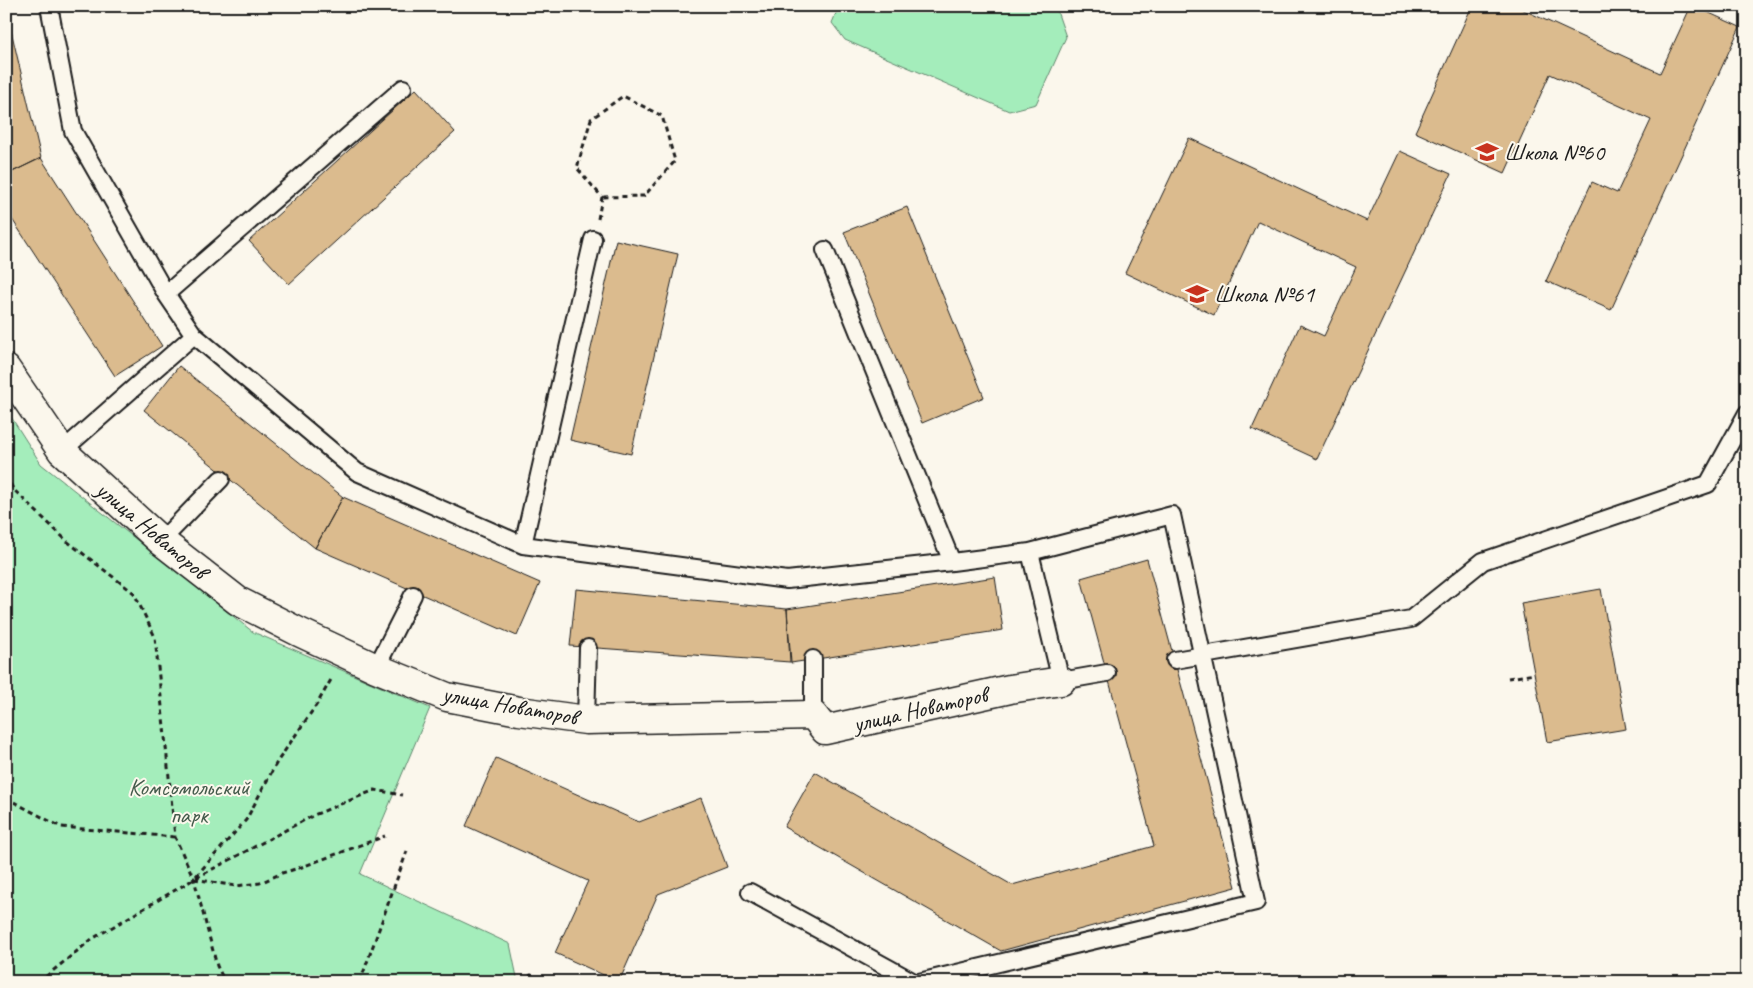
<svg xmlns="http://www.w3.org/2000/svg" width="1753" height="988" font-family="Caveat,sans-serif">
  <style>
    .green { fill: #a4edbb; stroke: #60846c }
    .building { fill: #dbbb8e; stroke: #1c1c1c }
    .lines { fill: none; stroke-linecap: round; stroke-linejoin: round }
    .service-casing { stroke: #1c1c1c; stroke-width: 20 }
    .minor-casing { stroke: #1c1c1c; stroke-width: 31 }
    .path { stroke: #1c1c1c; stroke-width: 3; stroke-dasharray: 5 4; stroke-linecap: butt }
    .service { stroke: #fbf7ec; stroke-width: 16 }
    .minor { stroke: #fbf7ec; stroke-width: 28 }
    .labels { text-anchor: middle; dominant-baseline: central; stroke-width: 4; stroke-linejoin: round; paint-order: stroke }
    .poi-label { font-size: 24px; fill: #1c1c1c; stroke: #fbf7ec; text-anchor: start }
    .street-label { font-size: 24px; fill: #1c1c1c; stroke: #fbf7ec }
    .park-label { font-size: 24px; fill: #455b4c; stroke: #fbf7ec }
  </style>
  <rect width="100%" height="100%" fill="#fbf7ec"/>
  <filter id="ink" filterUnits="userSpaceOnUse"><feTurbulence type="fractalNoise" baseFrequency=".02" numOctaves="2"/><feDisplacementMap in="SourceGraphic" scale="10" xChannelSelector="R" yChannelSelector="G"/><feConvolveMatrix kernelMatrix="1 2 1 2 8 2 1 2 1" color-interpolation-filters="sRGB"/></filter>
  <g filter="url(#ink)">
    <path class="green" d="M839,6H1046L1057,11L1066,37L1036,104L1009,111L845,40L832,23Z
      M6,409L41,464L253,632L430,708L360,874L510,944L518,982H6Z"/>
    <path class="building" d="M1472,6H1515L1660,73L1691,6H1694L1740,27L1611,310L1546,281L1592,182L1617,193L1651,120L1550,74L1505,173L1415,132Z
      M6,9L41,158L6,175Z
      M416,89L455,132L289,284L249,241Z
      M1189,138L1367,221L1400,151L1451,174L1317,459L1252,429L1300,325L1324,336L1356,267L1258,221L1214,315L1125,273Z
      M41,158L162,346L115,376L6,210V175Z
      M907,207L984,397L922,423L844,232Z
      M616,240L678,254L631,454L570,440Z
      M179,366L343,497L315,548L144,410Z
      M343,497L540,583L517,636L315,548Z
      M1147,559L1236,887L1001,951L784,827L815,772L1012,885L1154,846L1081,578Z
      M995,577L1003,630L791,663L787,609Z
      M576,589L787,609L790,662L570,646Z
      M1601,589L1626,729L1547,742L1521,603Z
      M496,758L639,822L701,798L727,867L658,894L619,982L555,953L588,881L466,826Z"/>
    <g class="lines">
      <defs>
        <path id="service" d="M49,6L73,131L166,294
          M825,250L952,562L1030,552L1172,515L1256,902L919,982
          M194,335L357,472L523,545L593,239
          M62,451L194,335L166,294L403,88
          M161,541L221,479
          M523,545L787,580L952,562
          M1030,552L1061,681L1107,673
          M1175,660L1411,619L1483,561L1708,484L1747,413
          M376,668L413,595
          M813,715V659
          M586,720L588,648
          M750,892L914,982"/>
        <path id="minor" d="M6,369L62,451L161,541L238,601L299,632L376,668L447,697L519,711L586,720L813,715L825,730L1010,689L1061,681"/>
      </defs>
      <use href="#service" class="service-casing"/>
      <use href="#minor" class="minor-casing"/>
      <path class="path" d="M598,219L602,197L577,168L591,119L623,96L662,116L675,161L644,196L602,197
        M6,476L13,489L68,542L134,593L155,637L175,837L194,879L217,966L225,982
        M1508,678L1535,674
        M6,798L61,827L175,837
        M196,876L246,820L277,762L317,704L332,678
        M194,879L236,886L260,883L282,873L299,868L385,836
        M530,974L534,982
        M39,982L92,939L194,879L314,815L375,790L402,795
        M360,982L407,851"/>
      <use href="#service" class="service"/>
      <use href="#minor" class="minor"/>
    </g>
  </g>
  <defs>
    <symbol id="school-bare" viewBox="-9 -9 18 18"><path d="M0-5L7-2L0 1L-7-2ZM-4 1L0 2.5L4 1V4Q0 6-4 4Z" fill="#c8321e" stroke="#fbf7ec" stroke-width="2.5" paint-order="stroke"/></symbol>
  </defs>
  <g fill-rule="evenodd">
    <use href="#school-bare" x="1471" y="136" width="32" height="32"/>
    <use href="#school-bare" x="1181" y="278" width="32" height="32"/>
  </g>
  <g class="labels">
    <g class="poi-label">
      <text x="1504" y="152">Школа №60</text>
      <text x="1214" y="294">Школа №61</text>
    </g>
    <g class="street-label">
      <text transform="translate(152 530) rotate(40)">улица Новаторов</text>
      <text transform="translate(510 705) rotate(10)">улица Новаторов</text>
      <text transform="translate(920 709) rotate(-13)">улица Новаторов</text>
    </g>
    <g class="park-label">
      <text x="189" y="787">Комсомольский<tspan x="189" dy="28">парк</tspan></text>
    </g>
  </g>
  <rect width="1753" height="988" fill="none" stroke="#fbf7ec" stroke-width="25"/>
  <rect x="12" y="12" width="1728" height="963" fill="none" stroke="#1c1c1c" stroke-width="2" filter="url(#ink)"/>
</svg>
